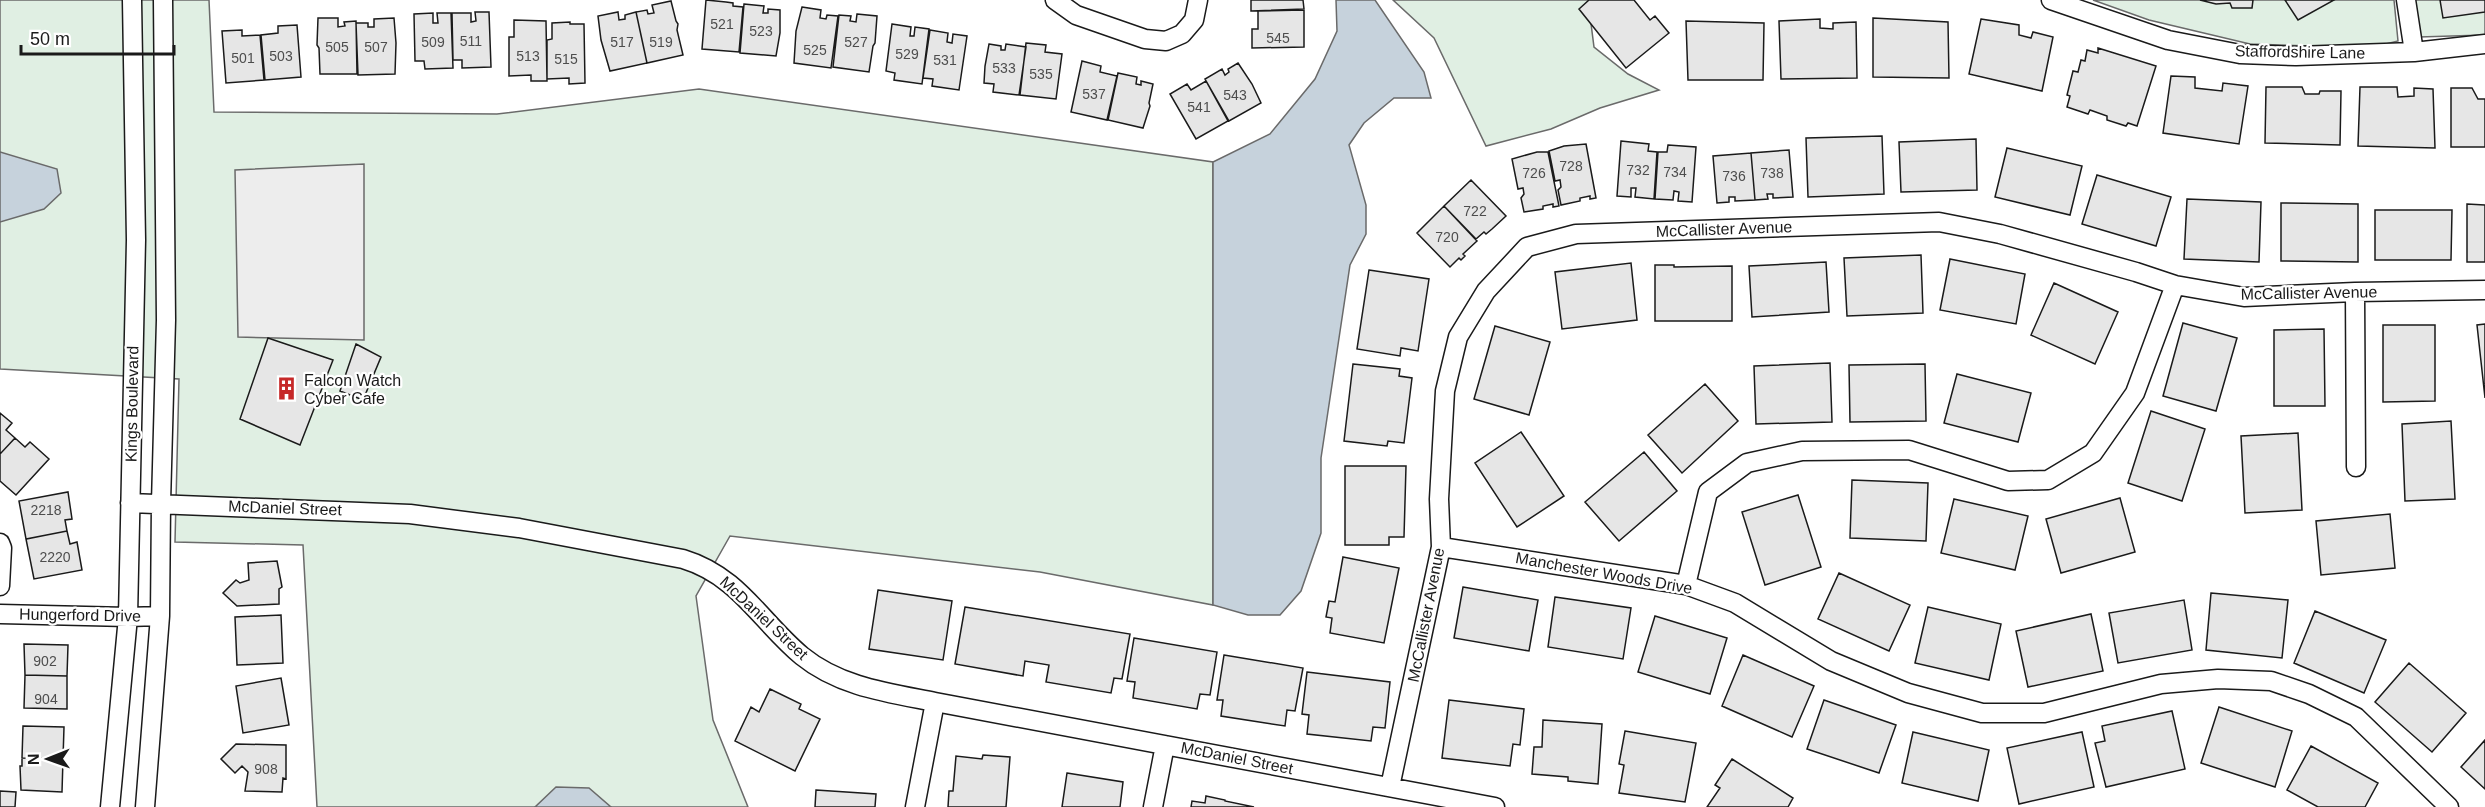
<svg xmlns="http://www.w3.org/2000/svg" width="2485" height="807" font-family="Arial,sans-serif">
  <style>
    .green { fill: #e0efe3; stroke: #6a6a6a; stroke-width: 1.5 }
    .parking { fill: #ededed; stroke: #6a6a6a; stroke-width: 1.5 }
    .water { fill: #c6d2dc; stroke: #6a6a6a; stroke-width: 1.5 }
    .building { fill: #e6e6e6; stroke: #1a1a1a; stroke-width: 1.5 }
    .lines { fill: none; stroke-linecap: round; stroke-linejoin: round }
    .minor-casing { stroke: #1a1a1a; stroke-width: 21 }
    .minor { stroke: #fff; stroke-width: 18 }
    .labels { text-anchor: middle; dominant-baseline: central; stroke-width: 4.5; stroke-linejoin: round; paint-order: stroke }
    .number-label { font-size: 14px; fill: #4d4d4d }
    .street-label { font-size: 16px; fill: #1a1a1a; stroke: #fff }
    .poi-label { font-size: 16px; fill: #1a1a1a; stroke: #fff; text-anchor: start }
  </style>
  <rect width="100%" height="100%" fill="#fff"/>
  <path class="green" d="M0,0H209L214,112L497,114L699,89L1213,162V605L1040,572L730,536L696,596L713,720L748,807H317L303,545L175,542L179,379L0,369Z
    M1393,0H1588L1594,47L1628,74L1659,90L1600,108L1551,129L1486,146L1434,38Z
    M2093,0H2394L2398,41L2382,45L2341,47L2250,44L2149,20Z
    M2415,0H2485V35L2419,37Z"/>
  <path class="parking" d="M364,164V340L238,337L235,170Z"/>
  <path class="water" d="M1336,0H1375L1424,72L1431,98H1394L1364,123L1349,145L1366,205V234L1350,265L1321,458V533L1301,591L1280,615H1248L1213,605V162L1270,134L1315,79L1337,31Z
    M0,152L57,169L61,193L44,209L0,222Z
    M556,787L589,788L611,807H535Z"/>
  <path class="building" d="M706,0L726,2L733,3V6L743,7L739,52L702,49Z
    M1251,0H1303L1304,9L1251,11Z
    M1589,0H1634L1650,20L1655,16L1669,33L1626,68L1579,9Z
    M2200,0H2253L2252,8H2232L2230,3L2216,4Z
    M2285,0H2334L2298,20Z
    M2440,0H2485V12L2443,18Z
    M671,1L676,21L678,24L677,30L683,55L647,63L636,12L647,10L648,14L654,13L652,5Z
    M744,4L764,6L763,13H768V9L780,10V33L776,56L740,53Z
    M802,7L821,10L820,18L826,19L827,15L838,16L831,68L794,63L796,31Z
    M1304,10V47L1252,48V29H1258V11Z
    M475,12H489L491,67L462,68V60H453L452,13H471V22L476,21Z
    M618,12L619,20L625,19V15L636,12L647,63L610,71L601,40L598,16Z
    M433,13V23H438L437,13H451L453,68L425,69L424,61H415L414,14Z
    M857,14L877,16L875,43L873,46L869,72L833,67L839,15L851,16L850,21L856,22Z
    M318,18H338V27L345,26L344,22L356,21L357,74H320L319,48L317,45Z
    M394,18L396,43L395,74L358,75L356,23H368V27H374V19Z
    M1873,18L1948,22L1949,78L1873,77Z
    M1820,19V28L1833,29V23L1856,22L1857,78L1781,79L1779,21Z
    M1981,19L2019,25V35L2031,38L2033,32L2053,37L2042,91L1969,74Z
    M514,20L546,21L547,81H531V75L509,76V37H514Z
    M1686,21L1764,23L1763,80H1688Z
    M570,22V24H584L585,83L569,84V78L547,79V40L552,39V23Z
    M892,24L911,27L910,36H914L915,27L929,29L922,84L894,80L895,73L886,71Z
    M297,25L301,77L265,80L261,35L278,33V26Z
    M242,30V36L260,35L264,80L226,83L222,31Z
    M930,30L948,33L947,42L952,43L953,34L967,36L959,90L932,86L933,79L923,78Z
    M1026,43L1046,45L1045,52L1062,54L1056,99L1020,95Z
    M989,44L1001,46V50H1005L1006,44L1026,47L1019,95L993,92L994,84L984,83L985,66Z
    M2098,48L2156,66L2137,126L2128,123L2126,126L2107,120V116L2090,110L2088,114L2067,107L2070,96L2067,95L2073,71L2078,72L2081,60L2085,61L2087,50L2098,53Z
    M1082,61L1101,66L1100,72L1117,76L1107,120L1071,112Z
    M1238,63L1252,84L1261,103L1229,121L1205,79L1222,69L1225,75L1229,72L1228,69Z
    M1118,73L1137,77L1136,84L1141,85V81L1153,84L1149,103L1150,106L1143,128L1108,120Z
    M2171,76L2195,77V88L2222,91L2223,83L2248,86L2239,144L2163,133Z
    M1206,81L1228,121L1196,139L1170,94L1187,84L1191,90Z
    M2266,87H2302L2305,94H2319L2320,91H2341L2340,145L2265,143Z
    M2360,87H2397L2398,97L2414,96V88L2433,89L2435,148L2358,146Z
    M2451,88H2472L2478,99H2485V147H2451Z
    M1882,136L1884,194L1808,197L1806,138Z
    M1976,139L1977,190L1901,192L1899,142Z
    M1621,141L1649,144L1648,151L1657,152L1654,199L1635,197L1636,188H1631V197L1617,196Z
    M1586,144L1596,198L1590,199V196L1580,198V201L1561,205L1558,190L1561,187L1560,180L1555,181L1549,151L1564,146Z
    M1668,145L1696,147L1692,202L1678,201L1679,192L1674,191L1673,200L1655,199L1658,152H1667Z
    M2007,148L2082,166L2070,215L1995,197Z
    M1789,150L1793,197L1773,198V194H1767L1768,199L1755,200L1751,153Z
    M1537,152H1548L1559,206L1553,207V204L1543,206V209L1524,212L1521,198L1524,194L1523,188L1518,189L1512,159Z
    M1751,153L1755,200L1735,201V197H1729V202L1717,203L1713,156Z
    M2097,175L2171,197L2156,246L2082,224Z
    M1471,180L1506,216L1492,229L1486,234L1484,232L1476,239L1444,206Z
    M2187,199L2261,202L2259,262L2184,259Z
    M2281,203L2358,204V262L2281,261Z
    M2467,204L2485,205V262H2467Z
    M1444,206L1477,241L1463,254L1465,256L1461,260L1459,258L1450,267L1417,233Z
    M2375,210H2452L2451,260H2375Z
    M1921,255L1923,313L1847,316L1844,258Z
    M1950,259L2025,274L2016,324L1940,310Z
    M1826,262L1829,312L1752,317L1749,266Z
    M1631,263L1637,320L1562,329L1555,272Z
    M1655,265H1674V267L1732,266V321H1655Z
    M1369,270L1429,279L1418,351L1401,348L1400,356L1357,349Z
    M2054,283L2118,312L2095,364L2031,335Z
    M2183,323L2237,338L2216,411L2163,396Z
    M2485,324V398L2477,325Z
    M2383,325H2435V401L2383,402Z
    M1495,326L1550,342L1529,415L1474,399Z
    M2324,329L2325,406H2274V330Z
    M268,338L333,360L300,445L240,419Z
    M356,344L381,357L363,400L340,391Z
    M1830,363L1832,422L1756,424L1754,366Z
    M1353,364L1400,369L1399,376L1412,378L1404,443L1388,441L1387,446L1344,441Z
    M1925,364L1926,421L1850,422L1849,365Z
    M1957,374L2031,393L2018,442L1944,423Z
    M1705,384L1738,421L1682,473L1648,435Z
    M2151,411L2205,429L2182,501L2128,483Z
    M0,413L12,423L6,430L15,438L0,454Z
    M2451,421L2455,499L2405,501L2402,424Z
    M1521,432L1564,496L1517,527L1475,463Z
    M2298,433L2302,510L2245,513L2241,436Z
    M15,438L25,447L30,442L49,459L16,495L0,481V454Z
    M1644,452L1677,491L1619,541L1585,502Z
    M1345,466H1406L1404,537H1389V545H1345Z
    M1852,480L1928,483L1926,541L1850,538Z
    M68,492L72,519L65,520L67,531L26,539L19,501Z
    M1798,495L1821,567L1765,585L1742,512Z
    M2120,498L2135,552L2061,573L2046,519Z
    M1954,499L2028,516L2015,570L1941,553Z
    M2390,514L2395,568L2321,575L2316,521Z
    M67,531L70,544L77,542L82,570L34,579L26,539Z
    M1343,557L1399,568L1384,643L1330,633L1332,618L1326,617L1329,601L1335,602Z
    M277,561L282,587L279,589V604L237,606L223,593L236,580L240,583L249,580L248,563Z
    M1839,573L1910,605L1889,651L1818,619Z
    M1463,587L1538,600L1529,651L1454,638Z
    M878,590L952,601L943,660L869,649Z
    M2211,593L2288,600L2282,658L2206,650Z
    M1555,597L1631,608L1623,659L1548,647Z
    M2184,600L2192,650L2118,663L2109,613Z
    M965,607L1130,634L1122,679L1114,678L1111,693L1046,682L1049,665L1025,661L1023,676L955,664Z
    M1928,607L2001,624L1989,680L1915,663Z
    M2315,611L2386,640L2364,693L2294,663Z
    M2091,614L2103,671L2028,687L2016,631Z
    M281,615L283,663L237,665L235,617Z
    M1655,616L1727,638L1710,694L1638,672Z
    M1134,638L1217,652L1210,695L1200,694L1197,709L1133,698L1135,682L1127,681Z
    M24,644L68,645L67,676L25,675Z
    M1224,655L1303,668L1295,711L1287,710L1285,726L1221,716L1223,700H1217Z
    M1743,655L1814,686L1792,737L1722,706Z
    M2409,663L2466,713L2432,752L2375,702Z
    M1307,672L1390,682L1385,728L1373,727L1371,741L1307,734L1309,715L1302,714Z
    M25,675L67,676V709L24,708Z
    M281,678L289,725L243,733L236,686Z
    M770,689L801,704L799,709L820,719L795,771L735,741L751,707L759,712Z
    M1449,700L1524,709L1520,745L1513,744L1510,766L1442,758Z
    M1824,700L1896,725L1879,773L1807,749Z
    M2219,707L2292,731L2275,787L2201,763Z
    M2172,711L2185,769L2106,787L2095,743L2105,741L2102,726Z
    M1543,720L1602,724L1598,784L1568,781V777L1532,774L1534,747H1542Z
    M23,726L64,727L63,759L22,758Z
    M1625,731L1696,743L1685,802L1619,793L1624,765L1619,764Z
    M1913,732L1989,750L1978,801L1902,783Z
    M2082,732L2094,787L2019,804L2007,748Z
    M2485,740V789L2461,767Z
    M236,744L286,745V779L283,778L282,792L245,791L248,772L242,766L235,773L221,759Z
    M2311,746L2378,783L2365,807H2318L2287,790Z
    M983,755L1010,757L1006,807H948L949,791H953L956,756L982,759Z
    M22,758L63,759L62,792L21,790L20,766H22Z
    M1732,759L1793,798L1788,807H1707L1720,788L1715,785Z
    M1067,773L1123,782L1120,807H1062Z
    M816,790L876,794L875,807H815Z
    M0,791L16,792L15,807H0Z
    M1206,796L1225,800V801L1254,807H1191L1192,801L1205,803Z"/>
  <g class="lines">
    <defs>
      <path id="minor" d="M1055,0L1076,15L1145,39L1166,41L1182,34L1194,20L1198,0
        M2051,0L2168,40L2240,54L2296,56L2414,52L2485,44
        M2406,0L2414,52
        M2355,292L2356,467
        M130,503L410,514L519,528L683,559C739,576 760,621 802,656C840,687 889,693 935,702L1495,807
        M0,543L2,548L0,586
        M1441,547L1686,585L1735,603L1831,661L1908,693L1982,713H2044L2161,684L2218,679L2271,681L2309,694L2356,717L2449,807
        M1686,585L1708,492L1747,463L1802,451L1909,450L2008,481L2048,480L2093,453L2135,393L2175,285
        M0,614L128,617L160,616
        M1390,787L1441,547L1439,499L1445,391L1458,337L1486,291L1527,247L1576,234L1939,222L2000,234L2136,272L2175,285L2244,297L2355,292L2485,290
        M110,807L128,617L136,240L132,0
        M145,807L160,616L161,503L166,320L163,0
        M915,807L935,702
        M1153,807L1165,745"/>
    </defs>
    <use href="#minor" class="minor-casing"/>
    <use href="#minor" class="minor"/>
  </g>
  <defs>
    <symbol id="building-bare" viewBox="-9 -9 18 18"><path d="M-4-6H4V6H1V3H-1V6H-4ZM-2.5-4.3h1.7v1.8h-1.7ZM.8-4.3h1.7v1.8H.8ZM-2.5-1h1.7V.8h-1.7ZM.8-1h1.7V.8H.8Z" fill="#c62828" stroke="#fff" stroke-width="2.5" paint-order="stroke"/></symbol>
  </defs>
  <g fill-rule="evenodd">
    <use href="#building-bare" x="270" y="372" width="33" height="33"/>
  </g>
  <g class="labels">
    <g class="number-label">
      <text x="722" y="24">521</text>
      <text x="761" y="31">523</text>
      <text x="1278" y="38">545</text>
      <text x="471" y="41">511</text>
      <text x="433" y="42">509</text>
      <text x="622" y="42">517</text>
      <text x="661" y="42">519</text>
      <text x="856" y="42">527</text>
      <text x="337" y="47">505</text>
      <text x="376" y="47">507</text>
      <text x="815" y="50">525</text>
      <text x="907" y="54">529</text>
      <text x="281" y="56">503</text>
      <text x="528" y="56">513</text>
      <text x="243" y="58">501</text>
      <text x="566" y="59">515</text>
      <text x="945" y="60">531</text>
      <text x="1004" y="68">533</text>
      <text x="1041" y="74">535</text>
      <text x="1094" y="94">537</text>
      <text x="1235" y="95">543</text>
      <text x="1199" y="107">541</text>
      <text x="1571" y="166">728</text>
      <text x="1638" y="170">732</text>
      <text x="1675" y="172">734</text>
      <text x="1534" y="173">726</text>
      <text x="1772" y="173">738</text>
      <text x="1734" y="176">736</text>
      <text x="1475" y="211">722</text>
      <text x="1447" y="237">720</text>
      <text x="46" y="510">2218</text>
      <text x="55" y="557">2220</text>
      <text x="45" y="661">902</text>
      <text x="46" y="699">904</text>
      <text x="266" y="769">908</text>
    </g>
    <g class="street-label">
      <text transform="translate(2300 52) rotate(1)">Staffordshire Lane</text>
      <text transform="translate(1724 229) rotate(-2)">McCallister Avenue</text>
      <text transform="translate(2309 293) rotate(-1)">McCallister Avenue</text>
      <text transform="translate(132 404) rotate(-89)">Kings Boulevard</text>
      <text transform="translate(285 508) rotate(2)">McDaniel Street</text>
      <text transform="translate(1604 573) rotate(10)">Manchester Woods Drive</text>
      <text transform="translate(80 615) rotate(1)">Hungerford Drive</text>
      <text transform="translate(1426 615) rotate(-79)">McCallister Avenue</text>
      <text transform="translate(764 618) rotate(43)">McDaniel Street</text>
      <text transform="translate(1237 758) rotate(11)">McDaniel Street</text>
    </g>
    <g class="poi-label">
      <text x="304" y="380">Falcon Watch<tspan x="304" dy="18">Cyber Cafe</tspan></text>
    </g>
  </g>
  <g transform="translate(48 759) rotate(269)" stroke="#ffffff" stroke-width="4.5" paint-order="stroke">
  <path d="M0-4.5L10 22L0 15L-10 22Z" fill="#1a1a1a"/>
  <text y="-9" font-size="16" font-weight="bold" text-anchor="middle" fill="#1a1a1a">N</text>
  </g>
  <path d="M21 45v9h153v-9" fill="none" stroke="#1a1a1a" stroke-width="3"/>
  <text x="30" y="45" font-size="18" fill="#1a1a1a" stroke="#ffffff" stroke-width="4.5" paint-order="stroke">50 m</text>
</svg>
